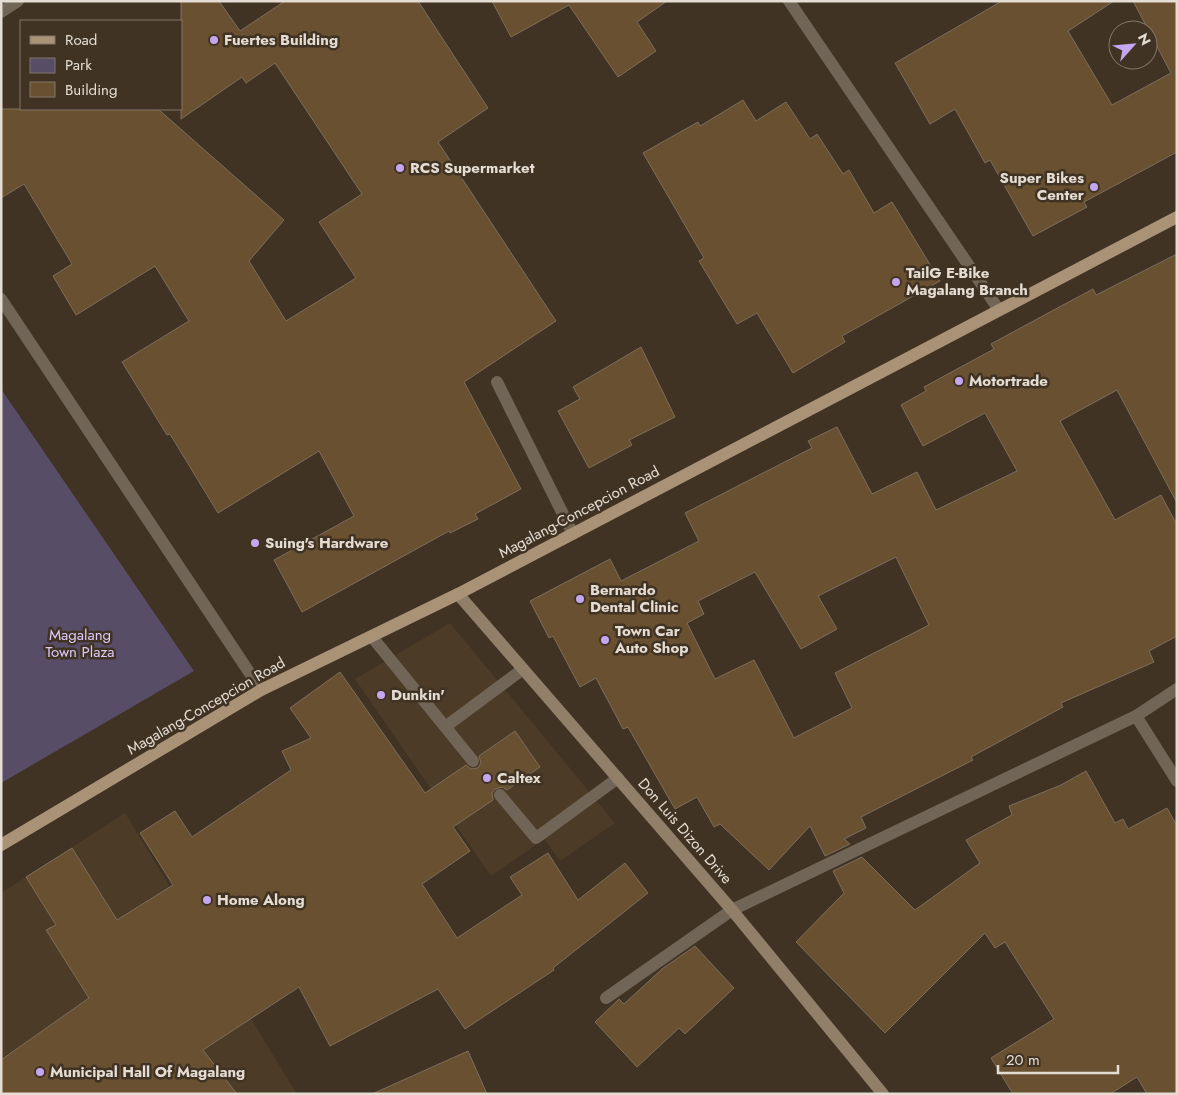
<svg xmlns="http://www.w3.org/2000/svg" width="1178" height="1095" font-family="Jost,sans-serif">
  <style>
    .built { fill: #4c3b26 }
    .green { fill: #574d67 }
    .building { fill: #695030; stroke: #7c6e5d; fill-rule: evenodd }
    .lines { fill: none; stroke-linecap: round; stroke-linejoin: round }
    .lane { stroke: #716557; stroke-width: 12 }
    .street { stroke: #716557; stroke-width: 12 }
    .secondary { stroke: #917f69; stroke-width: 12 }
    .primary { stroke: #aa9276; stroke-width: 12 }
    .poi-dot { fill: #c5a6f0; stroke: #403324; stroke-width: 2 }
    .labels { text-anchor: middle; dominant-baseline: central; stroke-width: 5; stroke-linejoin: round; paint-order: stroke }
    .poi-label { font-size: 15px; font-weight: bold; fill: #e5ddd3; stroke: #403324; text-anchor: start }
    .street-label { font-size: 15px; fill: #e5ddd3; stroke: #403324 }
    .park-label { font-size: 15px; fill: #dcc9fa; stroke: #403324 }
  </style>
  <rect width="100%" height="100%" fill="#403324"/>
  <path class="built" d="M450,623L615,823L560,861L544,839L491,876L355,679Z
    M125,813L297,1094H1V893Z"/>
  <path class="green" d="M1,389L194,671L1,783Z"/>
  <path class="building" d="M181,1H219L240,31L285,1H418L488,108L438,142L556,321L464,382L521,489L475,514L478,519L450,533L449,531L302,612L274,560L354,516L319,451L218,513L170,434L167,435L122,362L189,321L155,266L76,315L53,276L72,264L24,184L1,198V109H158L284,220L249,261L286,321L356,278L319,222L362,194L275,63L246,83L242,77L181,119Z
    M492,1H667L637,22L656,51L618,77L569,5L511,37Z
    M1002,1H1114L1068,31L1112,105L1171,73L1133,1H1177V152L1084,202L1087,207L1033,236L990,160L985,163L955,109L930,124L895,63Z
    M743,100L756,121L786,102L810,139L817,134L843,174L849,170L874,213L892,202L940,281L842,336L845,342L793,373L757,313L737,324L699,261L704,258L643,153L698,122L700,126Z
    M1177,254V503L1117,390L1060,421L1115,520L1161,495L1177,525V636L1149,651L1154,662L1061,703L1063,707L971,757L973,760L861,817L866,828L844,839L850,844L825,856L810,826L769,870L720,824L714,827L697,797L675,809L628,727L623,729L596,678L580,687L553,636L549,638L530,601L610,559L621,581L699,541L685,513L812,448L808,441L837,427L872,494L917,472L936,510L1017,471L985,413L923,446L901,405L926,391L924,387L994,349L991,344L1050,312L1093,289L1096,295ZM896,557L929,625L835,673L852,708L794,738L754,660L715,679L687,623L704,614L698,601L755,572L801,649L837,629L818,596Z
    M641,347L675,417L629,440L632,445L589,468L558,411L580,399L573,387Z
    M340,672L425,793L466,765L471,769L478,768L481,763L479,756L515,731L540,767L507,790L502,787L495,789L492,793L493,800L453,827L470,851L422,884L457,938L522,895L510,877L548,853L578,900L625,863L648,893L553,968L554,970L465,1029L438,989L330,1046L299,987L203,1050L237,1094H1V1060L89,998L46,930L56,925L26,877L72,848L117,920L173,885L140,833L175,811L192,837L291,770L282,751L311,738L290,708Z
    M1086,771L1115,823L1123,819L1128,829L1167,808L1177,826V1094H1147L1137,1077L1110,1094H1013L991,1058L1054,1019L1005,942L995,948L985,933L885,1033L796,942L844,893L833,871L862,857L915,910L980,863L966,840L1012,815L1009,806L1061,785Z
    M695,946L734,988L685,1034L679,1028L637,1067L595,1022L619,999L624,1004L662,969Z
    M468,1051L487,1094H372Z"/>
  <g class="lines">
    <path class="lane" d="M497,382L573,534
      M372,637L473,761
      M445,727L523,669
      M500,795L536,838L618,778
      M606,998L732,910"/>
    <path class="street" d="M789,1L999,310
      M1,12L18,1
      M1,299L261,690
      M1136,716L1177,781
      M732,910L1136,716L1177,689"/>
    <path class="secondary" d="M458,594L732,910L883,1094"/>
    <path class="primary" d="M1,845L261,690L458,594L1177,217"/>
  </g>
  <g class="poi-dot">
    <circle cx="214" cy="40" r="5"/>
    <circle cx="400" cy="168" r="5"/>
    <circle cx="1094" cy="187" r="5"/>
    <circle cx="896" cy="282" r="5"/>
    <circle cx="959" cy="381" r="5"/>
    <circle cx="255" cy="543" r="5"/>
    <circle cx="580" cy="599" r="5"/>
    <circle cx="605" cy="640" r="5"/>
    <circle cx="381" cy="695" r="5"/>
    <circle cx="487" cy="778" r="5"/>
    <circle cx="207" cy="900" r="5"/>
    <circle cx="40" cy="1072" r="5"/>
  </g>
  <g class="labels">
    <g class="poi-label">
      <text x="224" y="40">Fuertes Building</text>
      <text x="410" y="168">RCS Supermarket</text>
      <text x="1084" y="178" text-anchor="end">Super Bikes<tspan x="1084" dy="17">Center</tspan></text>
      <text x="906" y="273">TailG E-Bike<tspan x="906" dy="17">Magalang Branch</tspan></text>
      <text x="969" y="381">Motortrade</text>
      <text x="265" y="543">Suing's Hardware</text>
      <text x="590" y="590">Bernardo<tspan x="590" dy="17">Dental Clinic</tspan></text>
      <text x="615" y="631">Town Car<tspan x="615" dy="17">Auto Shop</tspan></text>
      <text x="391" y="695">Dunkin'</text>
      <text x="497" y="778">Caltex</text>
      <text x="217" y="900">Home Along</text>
      <text x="50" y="1072">Municipal Hall Of Magalang</text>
    </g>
    <g class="street-label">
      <text transform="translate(579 512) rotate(-28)">Magalang-Concepcion Road</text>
      <text transform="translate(206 706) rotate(-30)">Magalang-Concepcion Road</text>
      <text transform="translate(685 831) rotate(49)">Don Luis Dizon Drive</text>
    </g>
    <g class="park-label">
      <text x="80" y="635">Magalang<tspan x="80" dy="17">Town Plaza</tspan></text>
    </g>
  </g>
  <rect width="1178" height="1095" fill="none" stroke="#e5ddd3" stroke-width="5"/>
  <rect x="20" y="20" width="162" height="90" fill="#403324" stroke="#82776a"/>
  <rect x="30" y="36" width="25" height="8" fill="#aa9276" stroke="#82776a"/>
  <text x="65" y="45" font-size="15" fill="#e5ddd3">Road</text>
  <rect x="30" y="58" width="25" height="15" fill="#574d67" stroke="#82776a"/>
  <text x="65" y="70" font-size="15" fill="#e5ddd3">Park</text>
  <rect x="30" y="82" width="25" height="15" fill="#695030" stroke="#82776a"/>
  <text x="65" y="95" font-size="15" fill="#e5ddd3">Building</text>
  <g transform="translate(1133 45) rotate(63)"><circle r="24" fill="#403324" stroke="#82776a"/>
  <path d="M0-4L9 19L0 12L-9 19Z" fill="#c5a6f0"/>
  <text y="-8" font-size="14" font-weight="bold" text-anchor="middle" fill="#e5ddd3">N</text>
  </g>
  <path d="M998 1065v8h120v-8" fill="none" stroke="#e5ddd3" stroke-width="2.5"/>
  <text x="1006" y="1065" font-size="15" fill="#e5ddd3" stroke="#403324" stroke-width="4" paint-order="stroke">20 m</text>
</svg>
